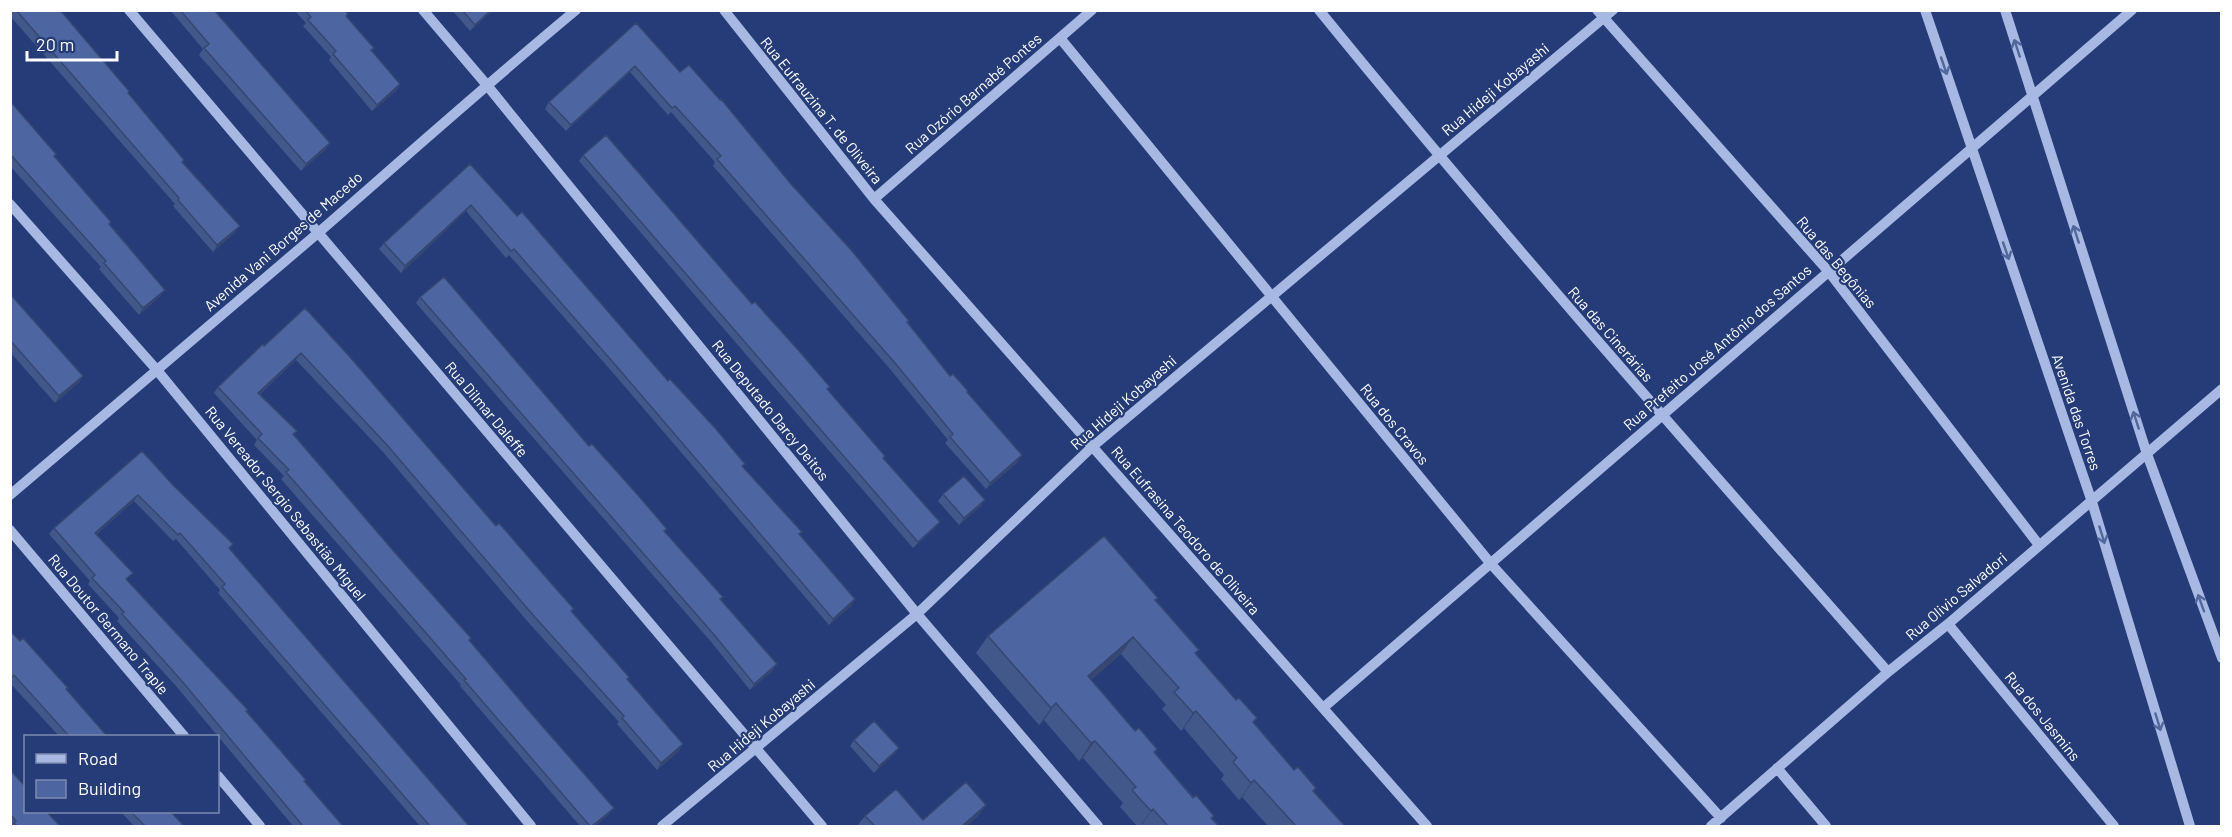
<svg xmlns="http://www.w3.org/2000/svg" width="2232" height="837" font-family="Barlow,sans-serif">
  <style>
    .lines { fill: none; stroke-linecap: round; stroke-linejoin: round }
    .minor { stroke: #a7b9e3; stroke-width: 10 }
    .wall { fill: #42588b }
    .shaded-wall { fill: #364771 }
    .building { fill: #4d66a2; stroke: #364771; stroke-width: 1.5 }
    .oneway { stroke: #52689d }
    .labels { text-anchor: middle; dominant-baseline: central; stroke-width: 4.5; stroke-linejoin: round; paint-order: stroke }
    .street-label { font-size: 15px; fill: #fff; stroke: #253c78 }
  </style>
  <rect width="100%" height="100%" fill="#253c78"/>
  <g class="lines">
    <path class="minor" d="M129,10L822,826
      M423,10L486,84L917,614L1098,826
      M724,10L874,199L1427,826
      M1319,10C1503,236 1696,454 1888,672
      M1597,10L1829,272L2039,545
      M1925,10L2092,502L2190,826
      M2005,10L2147,454L2222,658
      M1060,38L1491,564L1721,818
      M874,199L1092,10
      M10,204L156,369L531,826
      M10,495C112,407 216,321 318,233C404,158 488,83 576,10
      M10,530L184,736
      M1948,624L2114,826
      M1323,708L2132,10
      M1777,768L1826,826
      M218,776L260,826
      M662,826L917,614L1092,447L1613,10
      M1711,826L1888,672L1948,624L2222,389"/>
  </g>
  <path class="wall" d="M10,10H60L183,162L240,226L235,232L213,252L173,206L175,204L10,16Z
    M170,10H214L330,143L326,149L301,171L199,55L203,49Z
    M294,10H345L346,17L374,48L372,51L400,84L396,91L372,111L329,60L331,57L303,26L306,23Z
    M452,10H493L470,31Z
    M636,23L680,72L791,184L909,321L908,323L950,376L967,392L1018,462L986,489L945,443L948,440L890,369L713,166L715,162L671,112L668,115L630,72L566,131L545,109L549,102Z
    M10,101L56,154L54,157L111,222L110,224L165,290L160,296L139,315L99,269L101,267L10,166Z
    M583,155L828,390L883,459L940,522L935,528L913,548L579,161Z
    M470,164L668,381L743,467L851,606L829,625L614,374L509,255L506,258L466,211L401,273L379,249L384,243Z
    M10,294L83,376L79,382L55,403L10,352Z
    M420,297L589,446L667,529L664,532L723,597L721,600L777,664L772,671L750,690L712,643L416,303Z
    M305,308L496,526L574,609L572,612L627,680L679,751L657,770L617,724L619,722L528,622L383,452L296,360L260,394L297,431L294,435L397,555L471,638L469,640L609,814L595,826H580L460,686L461,685L281,479L284,476L254,445L257,440L214,393L218,387Z
    M142,451L230,549L469,826H420L218,593L220,590L176,539L173,541L134,501L97,534L127,580L246,712L343,826H293L176,686L117,621L119,618L88,584L90,581L49,534L54,528Z
    M943,494L981,506L959,525L938,501Z
    M1158,598L1156,600L1199,650L1196,654L1294,770L1316,788L1314,792L1345,826H1268L1242,797L1239,800L1221,779L1224,775L1184,728L1181,731L1162,709L1166,705L1121,654L1091,680L1135,731L1157,749L1155,753L1219,826H1137L1120,807L1123,803L1083,758L1079,761L1044,720L1039,725L976,653L988,636Z
    M10,631L66,690L107,736H59L10,683Z
    M854,740L899,748L894,754L874,773L850,746Z
    M10,770L60,826H10Z
    M986,805L978,816L967,826H857L865,816L923,820Z
    M121,812H171L184,826H134Z"/>
  <path class="shaded-wall" d="M491,10H493L470,31L475,25Z
    M635,66L630,72L566,131L571,125Z
    M400,84L396,91L372,111L377,105Z
    M330,143L326,149L301,171L306,164Z
    M471,205L466,211L401,273L405,266Z
    M240,226L235,232L213,252L217,245Z
    M165,290L160,296L139,315L143,308Z
    M301,353L296,360L254,399L258,393Z
    M83,376L79,382L55,403L59,396Z
    M1022,455L1018,462L986,489L990,483Z
    M138,495L134,501L91,539L95,533Z
    M985,500L981,506L959,525L964,518Z
    M940,522L935,528L913,548L918,542Z
    M855,599L851,606L829,625L833,619Z
    M1133,637L1121,654L1076,693L1088,676Z
    M777,664L772,671L750,690L754,684Z
    M1056,703L1044,720L1039,725L1051,708Z
    M1196,711L1184,728L1181,731L1193,713Z
    M1095,741L1083,758L1079,761L1091,743Z
    M683,744L679,751L657,770L661,763Z
    M899,748L894,754L874,773L879,766Z
    M1254,780L1242,797L1239,800L1251,783Z
    M986,805L978,816L967,826H962Z
    M614,808L609,814L595,826H592Z
    M1153,809L1141,826H1140L1151,811Z"/>
  <path class="building" d="M16,10H60L129,91L128,93L184,160L182,162L240,226L217,245L178,200L179,198Z
    M180,10H214L330,143L306,164L204,48L209,44Z
    M305,10H345L348,14L346,16L374,48L371,50L400,84L377,105L333,54L336,51L308,20L311,17Z
    M462,10H491L475,25Z
    M636,23L680,72L689,65L720,100L721,99L791,184L852,251L909,321L907,322L950,376L953,374L968,391L967,392L1022,455L990,483L950,437L953,434L895,363L717,159L721,156L675,106L672,108L635,66L571,125L549,102Z
    M10,101L56,154L54,156L111,222L109,224L165,290L143,308L104,263L106,261L10,154Z
    M606,135L752,304L755,302L800,352L830,387L827,389L885,456L883,458L940,522L918,542L583,155Z
    M470,164L517,216L522,212L668,381L670,379L716,429L745,464L742,466L802,532L799,534L855,599L833,619L618,368L514,249L511,251L471,205L405,266L384,243Z
    M444,277L589,446L592,444L637,494L667,529L664,531L723,597L720,599L777,664L754,684L716,637L420,297Z
    M10,294L83,376L59,396L10,340Z
    M305,308L350,357L496,526L499,523L544,575L574,609L571,611L629,677L627,679L683,744L661,763L622,718L624,716L533,615L387,445L301,353L258,393L297,431L293,434L397,555L471,638L469,640L530,712L614,808L592,826H590L464,680L466,679L286,472L289,470L258,438L262,434L218,387L263,344L264,346Z
    M142,451L172,484L233,544L229,548L469,826H430L222,587L225,584L180,533L178,535L138,495L95,533L133,573L126,579L248,710L246,711L306,780L304,781L343,826H303L181,680L122,614L124,612L92,578L95,575L54,528Z
    M964,476L985,500L964,518L943,494Z
    M1104,536L1158,598L1155,600L1199,650L1195,653L1236,700L1239,698L1257,718L1253,722L1294,770L1298,767L1316,788L1313,791L1345,826H1296L1254,780L1251,783L1233,762L1237,758L1196,711L1193,713L1174,692L1179,688L1133,637L1088,676L1135,731L1139,728L1157,749L1154,752L1193,798L1196,795L1214,816L1211,818L1219,826H1168L1153,809L1151,811L1132,790L1136,787L1095,741L1091,743L1056,703L1051,708L988,636Z
    M10,631L20,641L23,638L68,688L66,689L107,736H69L14,675L12,677L10,676Z
    M874,721L899,748L879,766L854,740Z
    M10,770L26,787V812H47L60,826H17L14,823L16,821L10,814Z
    M966,782L986,805L962,826H875L865,816L896,789L923,820Z
    M131,812H171L184,826H145Z"/>
  <defs><path id="oneway-shaft" d="M-6 0H5M1.5-3L5.5 0L1.5 3" fill="none" stroke-width="1.6" stroke-linecap="round" stroke-linejoin="round" transform="scale(1.5)"/></defs>
  <g class="oneway">
    <use href="#oneway-shaft" transform="translate(2017 48) rotate(-108)"/>
    <use href="#oneway-shaft" transform="translate(1944 66) rotate(71)"/>
    <use href="#oneway-shaft" transform="translate(2076 234) rotate(-108)"/>
    <use href="#oneway-shaft" transform="translate(2006 251) rotate(71)"/>
    <use href="#oneway-shaft" transform="translate(2136 420) rotate(-108)"/>
    <use href="#oneway-shaft" transform="translate(2102 535) rotate(73)"/>
    <use href="#oneway-shaft" transform="translate(2201 603) rotate(-110)"/>
    <use href="#oneway-shaft" transform="translate(2158 722) rotate(73)"/>
  </g>
  <g class="labels">
    <g class="street-label">
      <text transform="translate(1495 89) rotate(-40)">Rua Hideji Kobayashi</text>
      <text transform="translate(973 93) rotate(-41)">Rua Ozório Barnabé Pontes</text>
      <text transform="translate(822 110) rotate(51)">Rua Eufrauzina T. de Oliveira</text>
      <text transform="translate(283 241) rotate(-41)">Avenida Vani Borges de Macedo</text>
      <text transform="translate(1837 262) rotate(50)">Rua das Begônias</text>
      <text transform="translate(1611 334) rotate(49)">Rua das Cinerárias</text>
      <text transform="translate(1717 347) rotate(-41)">Rua Prefeito José Antônio dos Santos</text>
      <text transform="translate(1123 402) rotate(-41)">Rua Hideji Kobayashi</text>
      <text transform="translate(487 409) rotate(50)">Rua Dilmar Daleffe</text>
      <text transform="translate(771 410) rotate(51)">Rua Deputado Darcy Deitos</text>
      <text transform="translate(2077 412) rotate(71)">Avenida das Torres</text>
      <text transform="translate(1395 424) rotate(51)">Rua dos Cravos</text>
      <text transform="translate(286 503) rotate(51)">Rua Vereador Sergio Sebastião Miguel</text>
      <text transform="translate(1186 530) rotate(49)">Rua Eufrasina Teodoro de Oliveira</text>
      <text transform="translate(1956 596) rotate(-40)">Rua Olivio Salvadori</text>
      <text transform="translate(109 624) rotate(50)">Rua Doutor Germano Traple</text>
      <text transform="translate(2043 716) rotate(51)">Rua dos Jasmins</text>
      <text transform="translate(761 725) rotate(-40)">Rua Hideji Kobayashi</text>
    </g>
  </g>
  <rect width="2232" height="837" fill="none" stroke="#ffffff" stroke-width="24"/>
  <rect x="24" y="735" width="195" height="78" fill="#253c78" stroke="#7c8aae" stroke-width="1.5"/>
  <rect x="36" y="754" width="30" height="9" fill="#a7b9e3" stroke="#7c8aae" stroke-width="1.5"/>
  <text x="78" y="765" font-size="18" fill="#ffffff">Road</text>
  <rect x="36" y="780" width="30" height="18" fill="#4d66a2" stroke="#7c8aae" stroke-width="1.5"/>
  <text x="78" y="795" font-size="18" fill="#ffffff">Building</text>
  <path d="M27 51v9h90v-9" fill="none" stroke="#ffffff" stroke-width="3"/>
  <text x="36" y="51" font-size="18" fill="#ffffff" stroke="#253c78" stroke-width="4.5" paint-order="stroke">20 m</text>
</svg>
